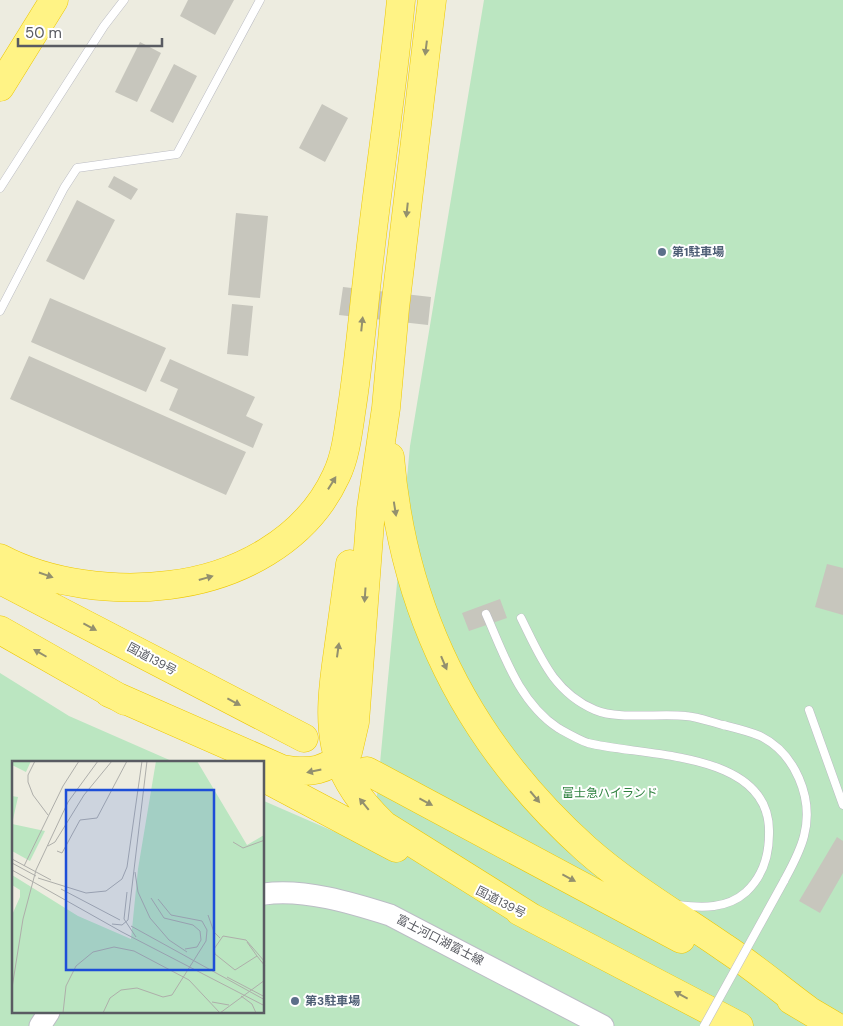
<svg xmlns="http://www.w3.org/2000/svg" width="843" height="1026" font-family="'DM Sans','Noto Sans JP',sans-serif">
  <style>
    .green { fill: #bbe6c1 }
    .building { fill: #c7c6bd }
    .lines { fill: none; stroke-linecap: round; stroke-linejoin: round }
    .lane-casing { stroke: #bbbcc3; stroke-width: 9 }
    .secondary-casing { stroke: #bbbdc5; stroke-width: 23 }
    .highway-casing { stroke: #edc700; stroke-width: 29 }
    .lane { stroke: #fff; stroke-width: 8 }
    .secondary { stroke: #fff; stroke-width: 21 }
    .highway { stroke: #fff385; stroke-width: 28 }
    .lane-bridge-casing { stroke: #bbbcc3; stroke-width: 9; stroke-linecap: butt }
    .lane-bridge { stroke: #fff; stroke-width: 8 }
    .oneway { fill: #93906e }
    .service-dot { fill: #5c6f8a; stroke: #fff; stroke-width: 2 }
    .labels { text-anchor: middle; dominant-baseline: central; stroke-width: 4; stroke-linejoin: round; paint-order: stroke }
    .service-label { font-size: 12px; font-weight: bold; fill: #4e5e75; stroke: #fff; text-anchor: start }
    .street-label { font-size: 12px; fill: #595b62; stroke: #fff }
    .park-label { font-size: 12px; fill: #308240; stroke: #fff }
    .inset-road { fill: none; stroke: #aeaeaa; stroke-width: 1 }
    .view { fill: #1d4ed8; fill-opacity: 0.15; stroke: #1d4ed8; stroke-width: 2.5 }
    .inset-edge { fill: none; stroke: #595b62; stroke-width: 2.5 }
  </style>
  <rect width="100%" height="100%" fill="#edece0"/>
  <path class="green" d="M484,0H843V1026H0V673L69,716L174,762H14V1012H264V801L372,848L410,446Z"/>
  <path class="building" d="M188,0H234L215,35L180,16Z
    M140,42L161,53L137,102L115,92Z
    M174,64L197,76L173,123L150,111Z
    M322,104L348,118L325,162L299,148Z
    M114,176L138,189L131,200L108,187Z
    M77,200L115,220L84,280L46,261Z
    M236,213L268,216L260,298L228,295Z
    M343,287L431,297L428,325L339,315Z
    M50,298L166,348L146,392L31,342Z
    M232,304L253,306L248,356L227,354Z
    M29,356L246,452L226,495L10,399Z
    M170,359L255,397L246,416L263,424L253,448L169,410L178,389L160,381Z
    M827,564L843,568V615L815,607Z
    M500,599L507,618L469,631L462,613Z
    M837,837L843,841V873L820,913L799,901Z"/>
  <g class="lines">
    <defs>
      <path id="lane" d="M0,188L104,26L124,0
        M0,311L64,188L77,168L177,154L260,0
        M486,614C504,655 519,702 558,728C567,733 579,740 588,743C644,757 772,750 769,834C769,856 763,876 746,892C727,909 702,908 678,905
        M521,618C540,656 553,692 595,710C618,720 661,713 686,716C698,717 711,722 723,725C735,728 748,731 760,736C795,753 814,798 804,836C800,852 792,866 784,881
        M809,710L843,805"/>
      <path id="secondary" d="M264,894C303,888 352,903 390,915L603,1026
        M40,1026L49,1012"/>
      <path id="highway" d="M0,87L54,0
        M390,457C403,614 469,744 586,849C629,887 679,916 725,948C754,967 780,989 807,1009
        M0,558C49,584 115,592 169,585C237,577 306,541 336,476C345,458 348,434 351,413C358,369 362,324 367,280C377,186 392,94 401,0
        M350,564C346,593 342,622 338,651C327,725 326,770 384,825L534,919
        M0,580L304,738
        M0,630L125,701
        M109,693L282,769C312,774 325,771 348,752L355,722L371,509L386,408L395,308L432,0
        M367,771L681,939
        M264,778L396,848
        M519,911L739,1026
        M791,1000L835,1026"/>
    </defs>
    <use href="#lane" class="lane-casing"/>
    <use href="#secondary" class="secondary-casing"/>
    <use href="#highway" class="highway-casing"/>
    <use href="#lane" class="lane"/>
    <use href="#secondary" class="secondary"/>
    <use href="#highway" class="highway"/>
    <defs>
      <path id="lane-bridge" d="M704,1026L784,881"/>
    </defs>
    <use href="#lane-bridge" class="lane-bridge-casing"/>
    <use href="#lane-bridge" class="lane-bridge"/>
  </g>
  <defs><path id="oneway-solid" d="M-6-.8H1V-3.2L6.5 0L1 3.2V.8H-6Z" transform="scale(1.25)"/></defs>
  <g class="oneway">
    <use href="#oneway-solid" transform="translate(426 48) rotate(97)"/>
    <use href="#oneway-solid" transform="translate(407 210) rotate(96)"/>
    <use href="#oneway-solid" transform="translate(362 324) rotate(-84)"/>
    <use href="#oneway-solid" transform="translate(332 483) rotate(-58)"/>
    <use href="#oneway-solid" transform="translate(395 509) rotate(81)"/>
    <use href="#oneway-solid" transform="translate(46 575) rotate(19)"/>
    <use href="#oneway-solid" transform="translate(206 578) rotate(-16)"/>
    <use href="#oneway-solid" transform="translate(365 595) rotate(94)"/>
    <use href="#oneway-solid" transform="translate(90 627) rotate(28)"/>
    <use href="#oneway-solid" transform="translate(338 650) rotate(-82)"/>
    <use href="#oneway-solid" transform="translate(40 653) rotate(-150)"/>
    <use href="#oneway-solid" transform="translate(444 663) rotate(67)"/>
    <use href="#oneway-solid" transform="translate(234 702) rotate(28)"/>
    <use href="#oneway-solid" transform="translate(314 771) rotate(168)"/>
    <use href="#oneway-solid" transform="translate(535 797) rotate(50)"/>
    <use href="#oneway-solid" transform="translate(426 802) rotate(28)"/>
    <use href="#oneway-solid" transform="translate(364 804) rotate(-129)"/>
    <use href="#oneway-solid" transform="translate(569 878) rotate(28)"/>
    <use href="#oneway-solid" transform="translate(681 995) rotate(-152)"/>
  </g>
  <g class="service-dot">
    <circle cx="662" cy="252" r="5"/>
    <circle cx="295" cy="1001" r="5"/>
  </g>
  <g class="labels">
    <g class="service-label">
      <text x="672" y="252">第1駐車場</text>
      <text x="305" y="1001">第3駐車場</text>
    </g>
    <g class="street-label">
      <text transform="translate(152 659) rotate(28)">国道139号</text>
      <text transform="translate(501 902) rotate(27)">国道139号</text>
      <text transform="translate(440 940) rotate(27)">富士河口湖富士線</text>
    </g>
    <g class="park-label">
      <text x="610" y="793">富士急ハイランド</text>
    </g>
  </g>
  <g transform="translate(12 761)">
    <rect width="252" height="252" fill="#edece0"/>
    <path d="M0,0H19L14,11L0,4ZM144,0H185L235,84L252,74V252H0V154L8,136V129L0,124V114L66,155L119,178L126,108ZM0,35L6,36L0,63L33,70L18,100L0,90Z" fill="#bbe6c1"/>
    <path class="inset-road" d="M23,0L16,14V21L21,34L36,54M221,81L231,87L253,79M36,85L43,81L72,34L100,0M45,90L50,92L68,59L85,57L115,0M0,98L39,119M0,102L24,115M12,105L51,25L67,0M0,109L110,171L253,245M123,111L126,131L138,157L157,179L175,191M26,117L74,132L94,130L110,118L115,106L130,0M49,128L108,159M115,131L112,158L124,176M139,137L152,157L181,164L188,170L189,179L185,186L173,188M196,154L202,171L208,177M100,163L110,164L116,159L135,0M119,165L253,239M235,181L245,195M253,201L234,179L211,175L202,188L203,193L223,209L245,195L253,205M215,216L253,236M0,227L11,158L24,109L56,41L86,0M229,235L240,243L244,252M200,241L217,244M51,252L54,225L64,205L81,191L102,186L122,190L177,219L208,252M91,252L98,237L109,229L125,227L151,236L160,234L194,180L195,169L190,160L159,154L146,138M208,252L253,219"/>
    <path class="view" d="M54,29H202V209H54Z"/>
    <rect width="252" height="252" class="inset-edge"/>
  </g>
  <path d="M18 38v8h144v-8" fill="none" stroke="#595b62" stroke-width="2.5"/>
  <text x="25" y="38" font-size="15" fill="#595b62" stroke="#ffffff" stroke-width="4" paint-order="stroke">50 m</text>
</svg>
